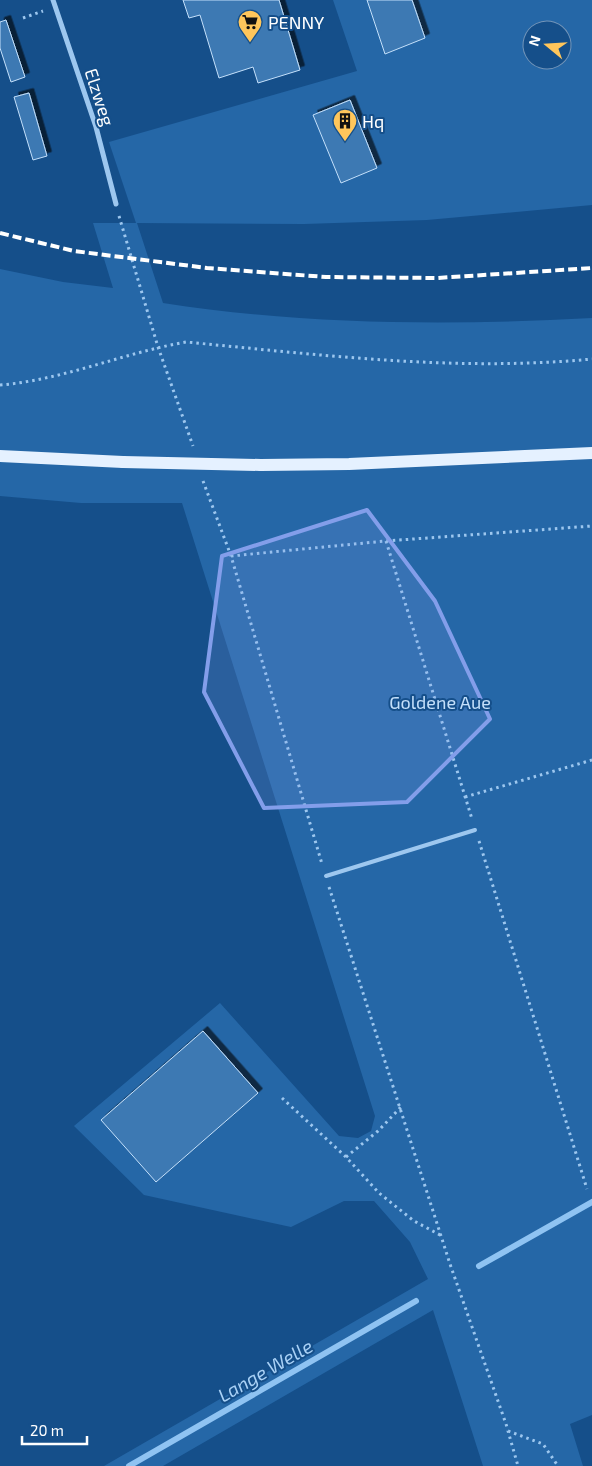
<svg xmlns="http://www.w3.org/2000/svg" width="592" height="1466" font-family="'Exo 2',sans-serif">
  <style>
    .green { fill: #2567a7; fill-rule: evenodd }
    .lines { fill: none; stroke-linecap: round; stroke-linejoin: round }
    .stream { stroke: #8fc3f2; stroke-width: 6 }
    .building { fill: #3d79b3; stroke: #c4e0fb; filter: url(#shadow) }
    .path { stroke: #9dc7ef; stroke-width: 3; stroke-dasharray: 2.5 4; stroke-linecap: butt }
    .lane { stroke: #9dc7ef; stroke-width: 4 }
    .street { stroke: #9dc7ef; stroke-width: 5 }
    .primary { stroke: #e5f1ff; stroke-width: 12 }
    .rail { stroke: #fff; stroke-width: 4; stroke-dasharray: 9 4; stroke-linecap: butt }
    .primary-bridge { stroke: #e5f1ff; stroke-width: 12 }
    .marked { fill: #839eea; fill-opacity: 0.2; stroke: #839eea; stroke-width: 4; stroke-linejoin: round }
    .labels { text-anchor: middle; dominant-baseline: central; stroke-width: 4; stroke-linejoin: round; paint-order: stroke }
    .poi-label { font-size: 18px; fill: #fff; stroke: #154f8a; text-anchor: start }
    .street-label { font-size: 18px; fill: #fff; stroke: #154f8a }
    .park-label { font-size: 18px; fill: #c4e0fb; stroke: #154f8a }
    .water-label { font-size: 19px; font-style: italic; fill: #a9d1f6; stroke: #154f8a }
  </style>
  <defs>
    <filter id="shadow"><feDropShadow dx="4.5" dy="-4.5" stdDeviation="0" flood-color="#0009"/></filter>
  </defs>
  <rect width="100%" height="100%" fill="#154f8a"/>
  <path class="green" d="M333,0H592V205L427,220L304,224L137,223L163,303C304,325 450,326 592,318V1415L570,1424L583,1466H483L433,1310L163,1466H104L428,1279L410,1242L374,1201H344L291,1227L144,1195L74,1126L220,1003L339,1136L358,1138L371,1131L375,1116L182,503H81L0,496V269L63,282L113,288L93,223H136L109,142L357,71ZM532,30H562V60H532Z"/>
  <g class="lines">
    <path class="stream" d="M479,1266L592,1202
      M129,1466L416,1301"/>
  </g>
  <path class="building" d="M183,0H279L300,70L258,83L253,67L219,78L200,15L189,18Z
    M367,0H412L425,38L385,54Z
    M6,20L25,77L11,82L0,48V22Z
    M29,93L47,156L33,160L14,97Z
    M350,100L377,168L341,183L313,115Z
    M203,1031L258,1093L156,1182L101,1120Z"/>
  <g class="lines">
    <path class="path" d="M23,18L43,11
      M119,216L158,347L193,446
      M0,385C63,380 123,353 186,342C322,355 455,372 592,359
      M203,481L231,556L322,864
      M386,541L472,819
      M231,556L386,541L592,526
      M465,797L592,760
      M479,841L587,1189
      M329,887L450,1264L506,1424L518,1466
      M282,1098L346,1157L379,1193L414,1221L442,1236
      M346,1157L378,1131L401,1107
      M508,1431L543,1444L558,1466"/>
    <path class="lane" d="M326,876L475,830"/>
    <path class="street" d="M53,0L96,127L116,204"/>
    <path class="primary" d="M0,456L123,462
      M261,465L349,464L592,453"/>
    <path class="rail" d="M0,233L74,251L207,268L326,277L437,278L592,268"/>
    <path class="primary-bridge" d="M123,462L261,465"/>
  </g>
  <path class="marked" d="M367,510L435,601L490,719L407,802L264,808L204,692L222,556Z"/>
  <defs>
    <symbol id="supermarket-pin" viewBox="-11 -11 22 30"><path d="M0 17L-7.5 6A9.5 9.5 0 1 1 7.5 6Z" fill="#ffc65b" stroke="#154f8a"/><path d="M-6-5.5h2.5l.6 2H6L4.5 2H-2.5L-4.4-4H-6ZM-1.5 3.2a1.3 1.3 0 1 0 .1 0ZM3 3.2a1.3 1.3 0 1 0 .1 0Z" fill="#111"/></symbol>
    <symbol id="building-pin" viewBox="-11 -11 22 30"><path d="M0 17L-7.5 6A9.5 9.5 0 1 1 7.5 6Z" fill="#ffc65b" stroke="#154f8a"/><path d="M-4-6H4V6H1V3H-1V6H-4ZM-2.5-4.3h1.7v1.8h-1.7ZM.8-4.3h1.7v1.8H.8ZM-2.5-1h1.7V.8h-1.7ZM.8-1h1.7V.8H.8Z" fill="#111"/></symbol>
  </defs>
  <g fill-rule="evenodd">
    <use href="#supermarket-pin" x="236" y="8" width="28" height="38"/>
    <use href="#building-pin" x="331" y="107" width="28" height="38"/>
  </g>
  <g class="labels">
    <g class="poi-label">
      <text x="268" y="22">PENNY</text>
      <text x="362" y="121">Hq</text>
    </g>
    <g class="street-label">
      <text transform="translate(100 97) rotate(72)">Elzweg</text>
    </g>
    <g class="park-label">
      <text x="440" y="702">Goldene Aue</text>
    </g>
    <g class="water-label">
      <text transform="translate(265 1370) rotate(-30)">Lange Welle</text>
    </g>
  </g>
  <g transform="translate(547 45) rotate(288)"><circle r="24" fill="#154f8a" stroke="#7395b9"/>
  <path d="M0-4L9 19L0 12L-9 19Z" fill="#ffc65b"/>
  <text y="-8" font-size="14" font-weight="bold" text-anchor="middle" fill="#ffffff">N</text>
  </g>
  <path d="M22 1436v8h65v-8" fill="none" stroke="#ffffff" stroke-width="2.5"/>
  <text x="30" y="1436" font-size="15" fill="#ffffff" stroke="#154f8a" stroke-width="4" paint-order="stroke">20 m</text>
</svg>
